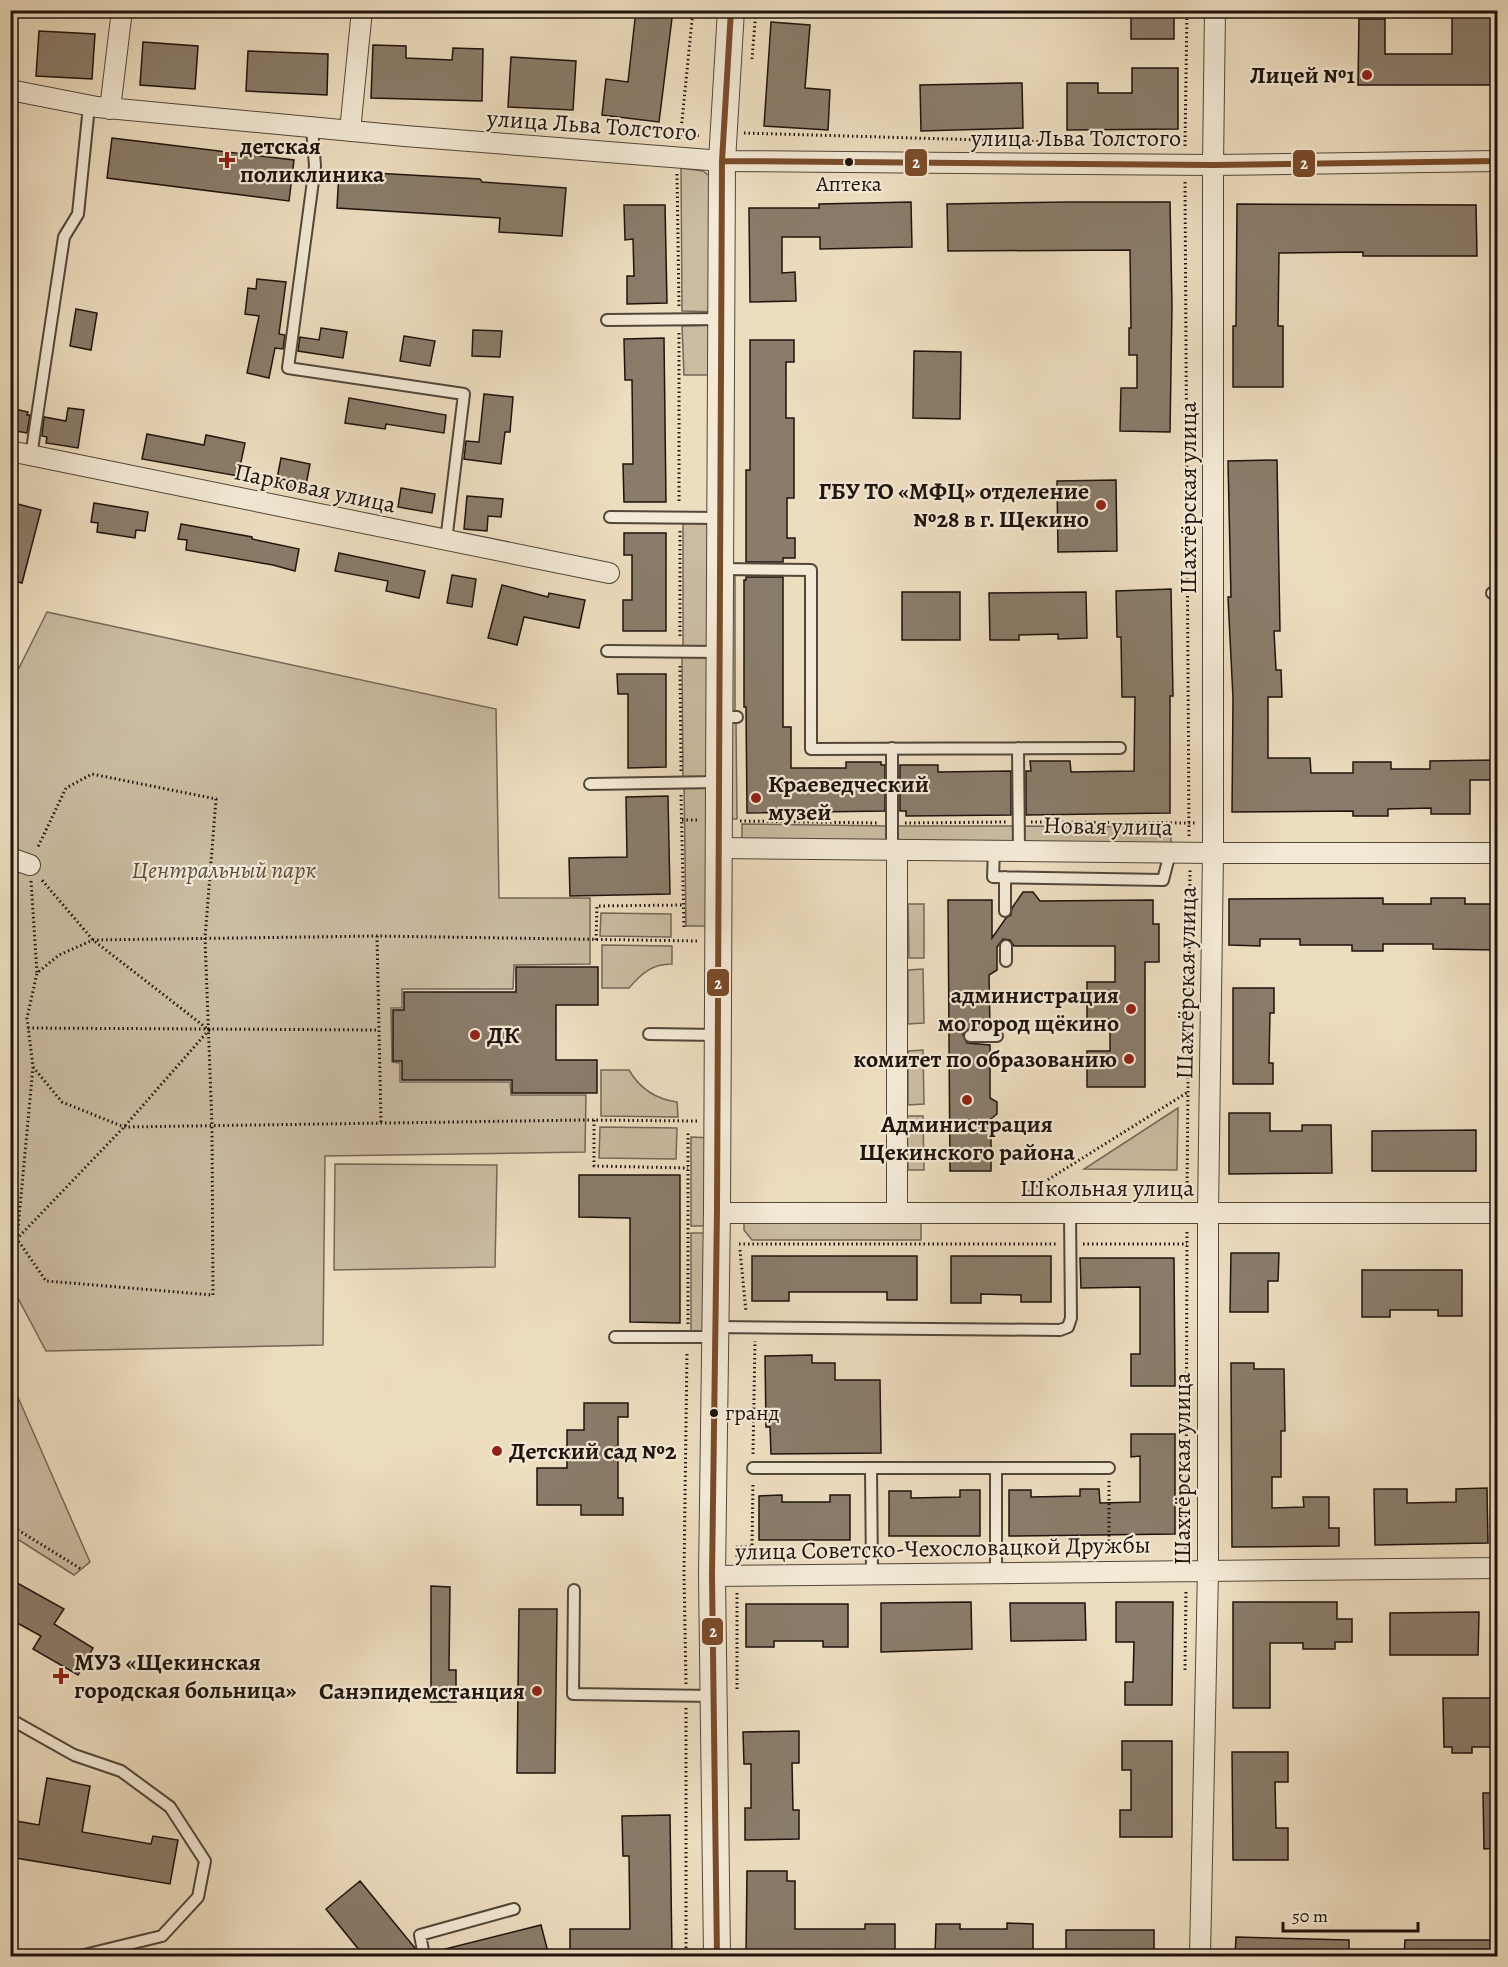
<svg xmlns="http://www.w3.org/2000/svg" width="1508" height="1967" font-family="Alegreya,serif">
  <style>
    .green { fill: #cabba1; stroke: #746758; stroke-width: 1.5 }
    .building { fill: #8a7c6a; stroke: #1e130e; stroke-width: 1.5 }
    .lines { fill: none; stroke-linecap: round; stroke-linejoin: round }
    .service-casing { stroke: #52463a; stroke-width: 14 }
    .minor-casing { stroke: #52463a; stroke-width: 22 }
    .tertiary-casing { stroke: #52463a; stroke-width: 28 }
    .path { stroke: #1e130e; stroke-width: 3; stroke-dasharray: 1.5 3; stroke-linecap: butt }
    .service { stroke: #f3e9d5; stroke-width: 10 }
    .minor { stroke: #f3e9d5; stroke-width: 20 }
    .tertiary { stroke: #f3e9d5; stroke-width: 26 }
    .bus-1-casing { stroke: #f3e9d5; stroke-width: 10 }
    .bus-1 { stroke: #7a4b2a; stroke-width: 6 }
    .poi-dot { fill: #8f2418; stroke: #f3e9d5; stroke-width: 2 }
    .bus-dot { fill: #1e130e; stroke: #f3e9d5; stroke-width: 2 }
    .labels { text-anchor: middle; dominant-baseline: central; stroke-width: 4.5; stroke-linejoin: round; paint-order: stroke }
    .bus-label { font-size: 22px; fill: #1e130e; stroke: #f3e9d5 }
    .poi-label { font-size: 24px; font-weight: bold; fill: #1e130e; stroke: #f3e9d5; text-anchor: end }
    .street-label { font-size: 24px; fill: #1e130e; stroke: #f3e9d5 }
    .park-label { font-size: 24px; font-style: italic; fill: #5a4e41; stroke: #f3e9d5 }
    .line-badge { stroke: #f3e9d5; stroke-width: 2 }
    .badge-label { font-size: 16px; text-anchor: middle; font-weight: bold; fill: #fff }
  </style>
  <rect width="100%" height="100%" fill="#edddbf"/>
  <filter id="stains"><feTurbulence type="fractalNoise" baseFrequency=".00333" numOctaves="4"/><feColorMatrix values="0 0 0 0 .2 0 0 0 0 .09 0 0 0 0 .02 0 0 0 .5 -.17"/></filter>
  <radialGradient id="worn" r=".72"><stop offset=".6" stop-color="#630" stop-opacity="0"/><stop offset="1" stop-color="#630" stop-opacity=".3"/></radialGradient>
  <path class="green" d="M681,168L703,171L716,181L717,312L682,311Z
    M716,325V375H684L682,326Z
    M683,522H714V648H683Z
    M722,572H735V715H722Z
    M47,612L496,709L499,898H590V964L514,965L513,989H402V1008H391L392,1062L400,1063V1082H510L511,1095H586L585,1152L325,1156L323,1345L46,1351L11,1285L10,686Z
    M682,654L714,655L713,779L683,780Z
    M722,720H736L737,819H722Z
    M684,784H713V926H686Z
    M742,824L888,826V846H742Z
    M895,826H1015V847L895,846Z
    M1022,826L1171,827V848L1022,845Z
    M908,904H924V958H909Z
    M601,913L671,914V937L600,936Z
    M602,945L672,946V964C652,964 642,973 629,988H602Z
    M923,969L924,1023L908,1024V970Z
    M923,1050L924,1104L908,1105V1051Z
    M601,1070H629C640,1089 655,1099 677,1102L678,1117L601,1116Z
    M1178,1108L1177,1170L1084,1169Z
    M907,1116H923L924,1170H908Z
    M600,1127L677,1128L676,1159L599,1158Z
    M691,1137L712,1138V1226H691Z
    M335,1164L497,1165L495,1267L334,1270Z
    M744,1217L921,1218V1240H752L744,1230Z
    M691,1233H712L711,1333H691Z
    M10,1379L90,1562L74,1575L11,1535Z"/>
  <path class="building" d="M636,10H673L659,122L602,115L606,79L628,82Z
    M1131,10H1174V39H1131Z
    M1452,10H1497V85H1358L1359,19H1385V54H1452Z
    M771,22L810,25L805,88L830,90L828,130L764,126Z
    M39,31L95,34L92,79L36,76Z
    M143,42L198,46L195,89L140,85Z
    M373,45L406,46V58L452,60L453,48L483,49L482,101L371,98Z
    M248,51L328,54L327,95L246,91Z
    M511,57L576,61L573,110L508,107Z
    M1132,68H1178V129L1067,130V83H1098V93H1132Z
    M1022,83L1023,128L921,131L920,85Z
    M112,138L294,160L289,201L107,178Z
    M339,171L480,179L482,182L566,188L562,236L499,232L500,218L337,208Z
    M911,202L912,247L820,249V237H782V273L795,272L796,301L750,302L749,208H819V204Z
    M1068,202H1170L1172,305L1170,432L1120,431L1121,388H1137V355H1129V328H1131L1130,250L948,251L947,204Z
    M1237,204L1476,205L1477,256H1363V252L1279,253L1278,326H1283V387H1233V326H1236Z
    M624,205H665L667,303L627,304V276H634L633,239L625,240Z
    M257,279L286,282L279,334L285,335L283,349L275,348L269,378L247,373L259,316L245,314L248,288L256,289Z
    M76,309L97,313L91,350L70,346Z
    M321,328L347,332L343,358L298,351L300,337L319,340Z
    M473,330L502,331L500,357L472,356Z
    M404,336L435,341L430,366L400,361Z
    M664,338L666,502H624L623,464H633L632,380H625L624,339Z
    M750,340H794V362H786V418H794V498H787V538H795V558H783V562H746V470H750Z
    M914,351L961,352L960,419L913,418Z
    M484,394L513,397L510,432H505L501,464L464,459L466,441L479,442Z
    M349,398L446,415L444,433L386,424L385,429L345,423Z
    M10,408L28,412L27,415H30L27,433L10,430Z
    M68,408L84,410L78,448L46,443L47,437L42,436L44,417L66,421Z
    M147,434L204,445L206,435L245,443L238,476L142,459Z
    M281,458L310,464L305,490L276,484Z
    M1277,460L1280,631H1274L1276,670H1281L1282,697H1268V758H1310L1311,773H1353V762H1391V769H1430V761L1497,760V780H1470V814H1431V808L1388,809V816H1353V811L1232,812L1233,698L1228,597H1231L1228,461Z
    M1116,480L1117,551L1058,552L1057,481Z
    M401,488L435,494L432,513L398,507Z
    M467,496L503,499L501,517L488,516L487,531L464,529Z
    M10,502L41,510L22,583L10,580Z
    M94,503L148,512L145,531L136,530L135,538L97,532L98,523L91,522Z
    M181,524L252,537V539L299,549L295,571L273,565L186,550L187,540L178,539Z
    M624,533H666V631H623V600H632V555H624Z
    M339,553L425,571L419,598L386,591L388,581L335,571Z
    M452,575L476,579L472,607L447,603Z
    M746,577H783V727H791V768H846V762H881V765H885V811L747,813L746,707H744V580H746Z
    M502,585L548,597L549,593L585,600L579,628L524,617L517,645L488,638Z
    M1171,589L1173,696H1170V813L1026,815V771H1031L1030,761H1070L1071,772L1134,771L1135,697H1122L1121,637H1117L1116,591Z
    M902,592H960V640H902Z
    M1086,592L1087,638L1058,639V634L1019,635V640H990L989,593Z
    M617,674H666V767L628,768V694H618Z
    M900,765H938V772L1011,771V815L906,816V811H900Z
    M668,796L670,894L570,896L569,858L627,857L626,797Z
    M1023,892H1033L1040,901L1153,900V924H1159V962H1145V1087H1087V1051H1110V1019H1087V982H1115V946H1014L1010,940L1003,939L997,947V970L989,975L990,1029H969L964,1032L963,1035L967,1043L990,1045V1098L997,1102V1114L991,1119V1171H950L948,900H992V938L1006,918L1011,915L1012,908Z
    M1383,898V904H1431V898H1465V904H1497V950L1433,949V944H1383V951H1352V945H1300V939H1260V946L1229,945V899Z
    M516,967H598V1005H556V1060H597V1093H512V1080H402V1061H393V1010H404V992H516Z
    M1233,988H1274V1013H1270L1269,1063H1273V1084H1233Z
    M1229,1113H1270V1131H1302V1125H1331L1332,1173L1229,1174Z
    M1476,1130V1171H1372V1131Z
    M579,1175H680V1323L630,1322V1218L579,1217Z
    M1231,1253H1279L1278,1281H1268V1312H1230Z
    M752,1256H917V1300H887V1292H789V1301H752Z
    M951,1256H1051V1302H1021V1295L981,1294V1303H951Z
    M1080,1258H1174L1175,1386H1131V1354H1140V1287L1081,1288Z
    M1362,1270H1462V1316H1438V1310H1390V1317H1362Z
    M812,1355V1363H835V1380H880L881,1453L771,1454L770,1427H766L765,1356Z
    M1231,1363H1254V1369H1284L1285,1431H1281V1477H1272V1508L1304,1507L1303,1497H1329V1528H1339V1546L1232,1547Z
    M584,1403H628V1417H618V1498H623V1515H581V1505H537V1468H567V1430H584Z
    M1131,1434H1175V1534L1009,1536V1490H1031V1497L1080,1496V1489H1099L1100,1503L1140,1502V1456L1131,1457Z
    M1487,1488L1488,1543L1375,1545L1374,1489H1407V1503L1456,1502V1489Z
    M960,1490H980V1536H889V1491H911V1498L960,1497Z
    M782,1495V1502H830V1495H850V1540H759V1496Z
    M10,1579L64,1609L54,1624L93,1648L78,1675L33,1649L41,1636L10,1619Z
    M431,1586L450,1587L449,1670H456V1702H431Z
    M971,1602L972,1649L881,1652V1603Z
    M1116,1602H1173L1172,1705H1125V1682H1133L1134,1642H1116Z
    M1233,1602H1337V1619H1352V1642H1335V1649H1303V1643H1270V1708H1233Z
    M1010,1603H1085L1086,1640L1011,1641Z
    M746,1604H848V1647H823V1641H774V1647H746Z
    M519,1609H557L555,1773H517Z
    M1479,1612L1478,1655H1390V1613Z
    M1443,1698H1497V1747H1472V1753H1452V1747H1444Z
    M799,1731V1763H792L793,1810H799V1839L745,1840V1808H751V1764H744L743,1732Z
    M1122,1741H1172V1837H1120V1810H1131V1770H1122Z
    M1232,1752H1288V1782H1275L1276,1828H1288V1860H1233Z
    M47,1778L90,1786L82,1832L151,1844L153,1836L178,1840L170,1884L10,1857V1820L39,1825Z
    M1483,1793H1497V1848L1484,1849Z
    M670,1815L672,1956H570V1929H630L629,1856H623L622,1816Z
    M747,1871H787V1881H795V1929H865V1924H895V1956H746Z
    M360,1881L415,1948L404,1956H364L326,1909Z
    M1007,1923L1033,1924V1956H935L936,1924H960V1929H1007Z
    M541,1925L549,1956H437V1951Z
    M1066,1930H1154V1956H1066Z
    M1236,1937L1349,1940V1956H1235Z
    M1405,1940H1497V1956H1404Z"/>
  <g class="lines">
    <defs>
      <path id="service" d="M312,128L315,166L288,368L464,394L446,541
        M607,320L721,319
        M31,456L64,237L78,214L89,106
        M610,517L720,518
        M720,569L811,570V749L1120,748
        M1492,593H1498
        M607,651L719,652
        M719,717H737
        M1018,748L1019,851
        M590,784L718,782
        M892,850V748
        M994,851L993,877L1163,880L1170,853
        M1005,877V911
        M1006,946V961
        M649,1034L717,1035
        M970,1036H997
        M716,1327L1060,1330L1068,1327L1071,1318L1070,1213
        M615,1337H715
        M753,1468H871L872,1574
        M871,1468H1109
        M996,1468V1573
        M574,1590L573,1694L714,1696
        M10,1719L74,1755L121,1771L170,1807L205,1861L198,1897L162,1936L80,1956
        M424,1956L420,1935L514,1909"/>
      <path id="minor" d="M10,90L97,107L405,136L722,161L1213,165L1498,161
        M110,109L122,10
        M350,131L362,10
        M10,451L609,573
        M718,848L1213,853H1498
        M10,858L30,865
        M717,1213H1498
        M897,1213V850
        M712,1576L1498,1568
        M1200,1956L1208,1570V1213L1213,853V165L1215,10"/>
      <path id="tertiary" d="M717,1956L712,1576L717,1209L722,161L731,10"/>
    </defs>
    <use href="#service" class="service-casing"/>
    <use href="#minor" class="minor-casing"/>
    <use href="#tertiary" class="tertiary-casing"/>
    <path class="path" d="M752,59L756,10
      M744,133L1085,143
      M684,138L701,135
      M680,141L693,10
      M1185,146L1187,10
      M677,174L679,306
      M1185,182L1189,836
      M679,333V504
      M680,531V639
      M680,666L681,771
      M681,795L684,928
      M682,820H698
      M740,821L878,823
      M1031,822L1196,823
      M905,823L1007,822
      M31,881L37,973
      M377,936L381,1123
      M596,940L597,906L684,905
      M28,1028L379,1030
      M33,1067L17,1239L46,1281L213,1295L212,1126L205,938L216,799L92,774L66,788L37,849
      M594,1120V1166L688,1168
      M697,1121L585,1120L124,1127L62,1102L33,1067L27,1018L37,973L59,955L93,940L377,936L698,941
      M1025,1194L1188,1092
      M1187,1196L1190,869
      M739,1244H1058
      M1083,1244H1187
      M10,1246L124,1127L209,1030L93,940L41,879
      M740,1250L746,1312
      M688,1324V1133
      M753,1454L755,1341
      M1109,1481V1553
      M10,1525L81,1569
      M1186,1553L1187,1232
      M737,1557V1547H752L753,1482
      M1185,1670L1186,1589
      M686,1684L684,1573L687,1351
      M737,1689V1593
      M686,1708V1956"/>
    <use href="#service" class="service"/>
    <use href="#minor" class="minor"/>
    <use href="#tertiary" class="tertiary"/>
    <defs>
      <path id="bus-1" d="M722,161L1213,165L1498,161
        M717,1956L712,1576L717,1209L722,161L731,10"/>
    </defs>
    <use href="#bus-1" class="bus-1-casing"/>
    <use href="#bus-1" class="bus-1"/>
  </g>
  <g class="poi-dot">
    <circle cx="1367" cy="75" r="6"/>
    <path d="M224 151h6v6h6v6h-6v6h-6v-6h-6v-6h6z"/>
    <circle cx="1101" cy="505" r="6"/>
    <circle cx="756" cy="798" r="6"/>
    <circle cx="1131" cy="1009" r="6"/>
    <circle cx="475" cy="1035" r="6"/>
    <circle cx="1129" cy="1059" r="6"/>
    <circle cx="967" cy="1100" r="6"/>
    <circle cx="497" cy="1451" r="6"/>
    <path d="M58 1667h6v6h6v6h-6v6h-6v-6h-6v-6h6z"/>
    <circle cx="537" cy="1691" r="6"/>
  </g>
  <g class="bus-dot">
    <circle cx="849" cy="162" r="5"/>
    <circle cx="714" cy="1413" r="5"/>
  </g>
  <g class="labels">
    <g class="bus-label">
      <text x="849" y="184">Аптека</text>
      <text x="725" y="1413" text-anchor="start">гранд</text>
    </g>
    <g class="poi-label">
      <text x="1355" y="75">Лицей №1</text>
      <text x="240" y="146" text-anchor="start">детская<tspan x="240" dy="28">поликлиника</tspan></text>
      <text x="1089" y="491">ГБУ ТО «МФЦ» отделение<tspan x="1089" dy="28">№28 в г. Щекино</tspan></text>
      <text x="768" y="784" text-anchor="start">Краеведческий<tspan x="768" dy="28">музей</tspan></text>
      <text x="1119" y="995">администрация<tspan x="1119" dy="28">мо город щёкино</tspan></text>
      <text x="487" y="1035" text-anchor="start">ДК</text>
      <text x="1117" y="1059">комитет по образованию</text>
      <text x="967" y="1124" text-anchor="middle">Администрация<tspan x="967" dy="28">Щекинского района</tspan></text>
      <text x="509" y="1451" text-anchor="start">Детский сад №2</text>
      <text x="74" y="1662" text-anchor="start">МУЗ «Щекинская<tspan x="74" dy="28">городская больница»</tspan></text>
      <text x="525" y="1691">Санэпидемстанция</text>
    </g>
    <g class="street-label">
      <text transform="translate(592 125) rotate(4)">улица Льва Толстого</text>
      <text x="1076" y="138">улица Льва Толстого</text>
      <text transform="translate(315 488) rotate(12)">Парковая улица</text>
      <text transform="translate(1188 498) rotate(-90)">Шахтёрская улица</text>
      <text transform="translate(1108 826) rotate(1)">Новая улица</text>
      <text transform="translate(1186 983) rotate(-89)">Шахтёрская улица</text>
      <text x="1107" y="1188">Школьная улица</text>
      <text transform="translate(1182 1469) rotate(-90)">Шахтёрская улица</text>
      <text transform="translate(943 1548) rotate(-1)">улица Советско-Чехословацкой Дружбы</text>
    </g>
    <g class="park-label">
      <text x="224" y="870">Центральный парк</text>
    </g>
  </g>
  <g class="line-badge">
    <rect x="904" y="148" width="24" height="29" rx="6" fill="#7a4b2a"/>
    <rect x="1292" y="149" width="24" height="29" rx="6" fill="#7a4b2a"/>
    <rect x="706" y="968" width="24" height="29" rx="6" fill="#7a4b2a"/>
    <rect x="701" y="1617" width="23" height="29" rx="6" fill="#7a4b2a"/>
  </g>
  <g class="badge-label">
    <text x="916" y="168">2</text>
    <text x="1304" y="169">2</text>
    <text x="718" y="989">2</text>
    <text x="713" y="1637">2</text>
  </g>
  <rect width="1508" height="1967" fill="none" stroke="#edddbf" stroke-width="36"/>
  <rect x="12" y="12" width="1484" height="1943" fill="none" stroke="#1e130e" stroke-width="3"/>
  <rect x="18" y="18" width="1472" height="1931" fill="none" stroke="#1e130e" stroke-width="1.5"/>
  <path d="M1283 1922v9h135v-9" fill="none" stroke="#1e130e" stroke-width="3"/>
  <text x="1292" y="1922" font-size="18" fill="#1e130e" stroke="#f3e9d5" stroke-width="4.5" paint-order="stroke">50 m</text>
  <rect width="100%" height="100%" filter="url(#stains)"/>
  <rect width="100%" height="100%" fill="url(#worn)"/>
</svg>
